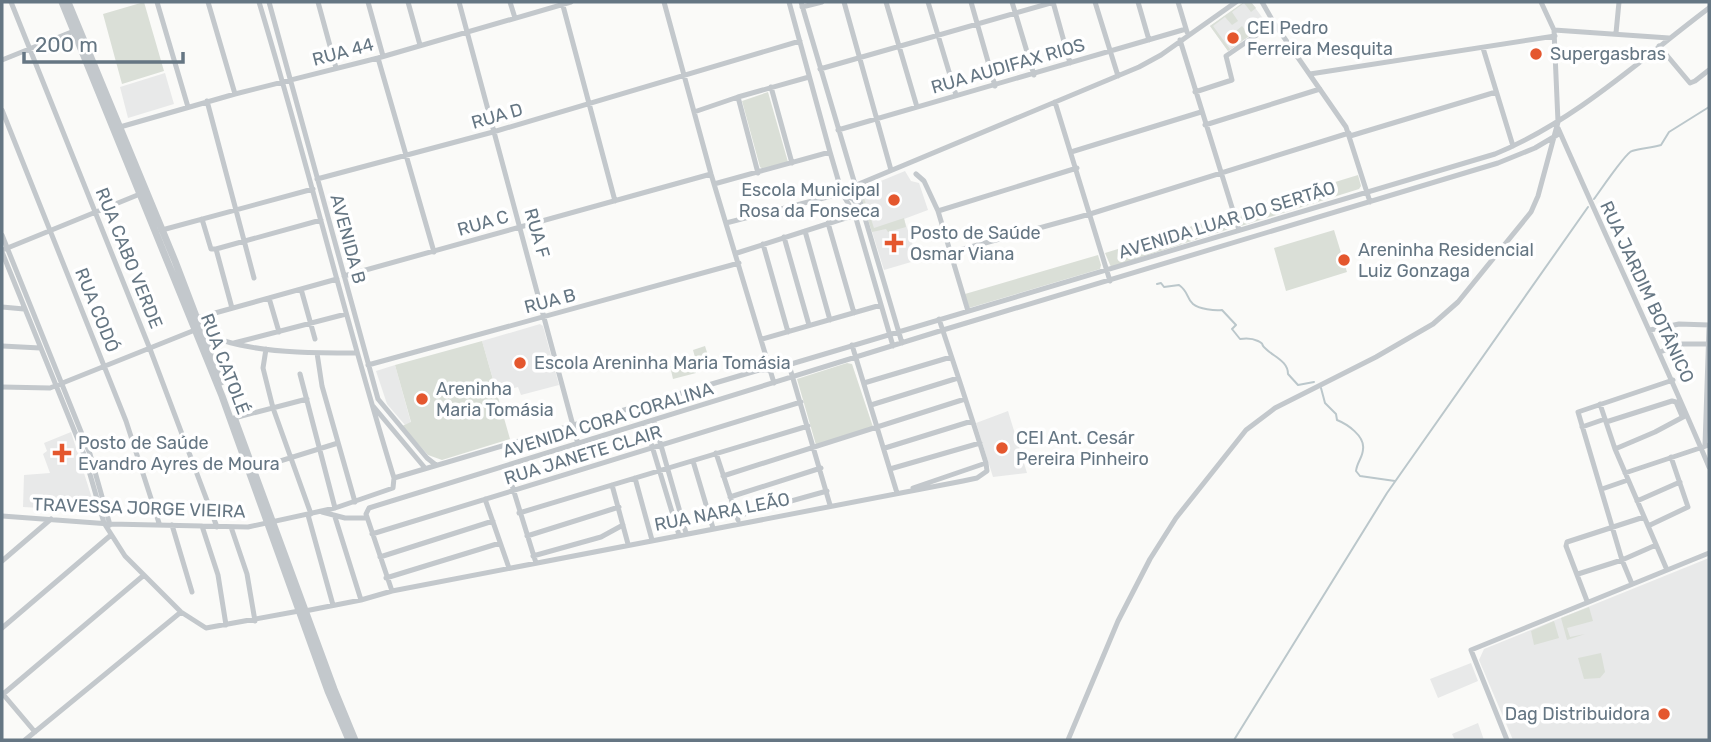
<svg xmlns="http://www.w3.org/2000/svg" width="1711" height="742" font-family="Rubik,sans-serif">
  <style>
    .built { fill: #e8e9e9 }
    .green { fill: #dadfd7 }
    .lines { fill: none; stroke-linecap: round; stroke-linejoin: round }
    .stream { stroke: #bbc7cb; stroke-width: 2 }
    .minor { stroke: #c3c8cc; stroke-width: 5 }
    .tertiary { stroke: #c3c8cc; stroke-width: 7 }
    .poi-dot { fill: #e4572e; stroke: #fff; stroke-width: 2.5 }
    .labels { text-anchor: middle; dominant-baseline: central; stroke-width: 7; stroke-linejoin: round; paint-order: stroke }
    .poi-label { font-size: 18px; fill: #657683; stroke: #fff; text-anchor: start }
    .street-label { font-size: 18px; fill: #657683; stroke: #fff }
  </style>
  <rect width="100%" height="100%" fill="#fafaf8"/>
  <path class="built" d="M1244,2H1251L1267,24L1228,51L1210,26Z
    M165,73L174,104L128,118L120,87Z
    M905,171L911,181L919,183L928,210L904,219L918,260L884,270L859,190Z
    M540,324L543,326L559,385L521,395L518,387L497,393L482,341Z
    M395,365L411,423L405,425L387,404L376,371Z
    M1008,411L1027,473L993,477L976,423Z
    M71,432L96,511L23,507L24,475L50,473L43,454L47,451L44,443Z
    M1709,558V740H1513L1479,660L1484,649Z
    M1471,663L1478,681L1438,698L1430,679Z
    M1478,723L1484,740H1455L1452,734Z"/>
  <path class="green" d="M144,2L164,71L122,84L103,14Z
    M1244,2H1251L1256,8L1251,12L1244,3L1232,12L1238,21L1232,25L1225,17L1213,26L1230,49L1242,40L1236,31L1242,26L1249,35L1262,27L1228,51L1210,26Z
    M768,92L788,162L763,169L760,167L742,101Z
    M1358,175L1361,186L1359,189L1241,226L1234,213Z
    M879,181L881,186L862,192L874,228L904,218L906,227L888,232L886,229L872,232L859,190Z
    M1228,215L1231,226L1229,229L1111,267L1105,253Z
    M1334,230L1347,272L1286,291L1274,248Z
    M1098,255L1101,265L1100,269L969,308L965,294Z
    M482,341L510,439L442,460L428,455L402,426L411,422L395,365Z
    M705,346L712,368L699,372L693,350Z
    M692,360L696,373L673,379L670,366Z
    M847,363L852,364L873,427L816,445L797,379Z
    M1589,607L1593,621L1567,628L1570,637L1585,634L1567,640L1561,618Z
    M1554,621L1559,638L1534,645L1531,631Z
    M1601,653L1605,672L1600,678L1584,679L1578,658Z"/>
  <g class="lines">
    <path class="stream" d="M1594,199C1600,191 1626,152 1632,151C1642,148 1651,148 1661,145L1669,132L1709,107
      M1157,284L1161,283L1164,287L1179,285C1189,292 1186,298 1193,304C1199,309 1215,311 1222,310L1236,325L1232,329L1240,339C1246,338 1252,338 1258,341C1266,345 1259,343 1266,349C1274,357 1288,361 1288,374L1298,385L1314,382
      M1321,388L1325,403L1336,414L1337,420C1347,424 1365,436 1363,449C1363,457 1357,462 1356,471L1360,476L1395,481
      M1234,740L1387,493L1588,207"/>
    <path class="minor" d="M11,2L150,349L217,527
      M157,2L188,107
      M208,2L235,94
      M269,2L378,399L427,458L436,465
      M318,2L336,68
      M368,2L383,56
      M408,2L420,45
      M459,2L578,444
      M510,2L515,18
      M562,2L615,201
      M664,2L711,174L774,383
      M789,2L830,152L842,193L855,215L893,346
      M801,2L902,343
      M844,2L891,170
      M886,2L917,107
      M928,2L956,95
      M971,2L995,86
      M1012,2L1034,75
      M1053,2L1070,63
      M1095,2L1118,76
      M1138,2L1149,40
      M1178,2L1187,32
      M1262,2L1274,23L1346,127L1370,202
      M802,7L822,2
      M1554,30L1669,38
      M1616,33L1619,2
      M1180,40L1239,230
      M1659,46L1690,83L1695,81L1709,70
      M1483,48L1513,146
      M378,58L434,252
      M2,60L74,31
      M820,69L1054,2
      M1310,74L1555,36
      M771,87L792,163
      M1195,92L1232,80L1226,56L1274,23
      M738,97L758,173
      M207,101L254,278
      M1055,102L1110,281
      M2,110L126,421L159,523
      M694,112L738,97L809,77
      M1205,125L1320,89
      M120,127L235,94L378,58L571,2
      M1558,128C1608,242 1661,353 1709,467
      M838,130L1186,29
      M1350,136L1496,92
      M1071,152L1201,112
      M916,174L924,181L938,211L968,311
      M317,179L493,132L800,41
      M714,184L830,152
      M854,186L1139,67L1161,55L1236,2
      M842,193L853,199L859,206
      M938,211L1077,168
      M202,219L211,249H216L232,308
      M726,223L855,190
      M828,223L854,313
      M162,230L313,189
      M805,231L830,320
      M2,235L90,454L110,525
      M784,237L809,325
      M763,244L788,332
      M5,249L140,194
      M216,249L321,220
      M2,252L85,457L104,523L125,556L181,612L206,628L299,611
      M737,253L855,215
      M949,253L1090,214L1349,133
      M344,276L711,174
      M301,289L315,339
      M269,298L279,332
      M2,307L24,309
      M197,318L337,279
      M939,319C955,367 971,415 986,463L987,471L977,478L963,481L392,591L366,514L369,508L943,330L1498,163L1535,148L1557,135
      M1650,330L1679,324L1709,325
      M203,334C215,337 227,343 240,345C277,353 317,353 356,353
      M762,339L881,305
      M234,343L346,314
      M852,345L897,493
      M2,346L40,348
      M266,349L263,368L273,408L311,514
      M1660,352L1682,344H1708
      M317,353L322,386L355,502
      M368,365L739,263
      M789,365L830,505
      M300,374L335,508
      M864,383L951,357
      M2,387L50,388L195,330
      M1600,404L1615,449L1667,570
      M871,405L958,378
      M373,406L425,468
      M234,418L307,399
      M654,421L686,533
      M1606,422L1672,401L1676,402L1682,416
      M645,423L679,535
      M1582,427L1605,419
      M1705,445L1709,328
      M885,448L972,421
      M1615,449L1655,432L1685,416
      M716,453L738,520
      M693,461L713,528
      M506,466L536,563
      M254,469L338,443
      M890,469L980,443
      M1625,473L1709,445
      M723,476L965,399
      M394,478L759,370H771L1495,154C1575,121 1640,60 1709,8
      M635,478L652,540
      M612,485L628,544
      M913,488L986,463
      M1602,489L1628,480
      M730,497L821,468
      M485,499L509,568
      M1637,501L1680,482
      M322,512L345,518H367
      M519,513L808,426
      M308,515L333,605
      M2,516L110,524L248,527L335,508L393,488L394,478C345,320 307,160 259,2
      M737,516L827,491
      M335,517L361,600
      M172,525L192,592
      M202,526L218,575L226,625
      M1648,526L1688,507L1671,457
      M231,527L247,574L255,621
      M372,534L801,402
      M527,536L619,507
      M533,556L601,537L623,525
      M380,557L493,521
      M2,561L51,519
      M1578,574L1622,560L1656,545
      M386,578L500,543
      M1632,584L1622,560L1578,412L1673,380
      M1587,601L1566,546L1567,542L1644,517
      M305,611L361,600L392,591
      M2,628L111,535
      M2,693L35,732
      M2,695L144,575
      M25,740L181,612
      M1068,740L1118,621L1150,559L1176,518L1246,430L1275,408L1376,357L1433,324L1458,302L1531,212L1538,196L1558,122L1554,30L1541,2
      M1507,740L1471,650L1709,553"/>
    <path class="tertiary" d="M62,2L222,396L328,691L349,740
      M68,2L175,261L221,382
      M235,420L334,689L355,740"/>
  </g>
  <g class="poi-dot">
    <circle cx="1233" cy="38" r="7"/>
    <circle cx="1536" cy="54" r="7"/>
    <circle cx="894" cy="200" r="7"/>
    <path d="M890.5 232.5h7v7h7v7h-7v7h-7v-7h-7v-7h7z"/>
    <circle cx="1344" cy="260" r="7"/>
    <circle cx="520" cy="363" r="7"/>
    <circle cx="422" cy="399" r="7"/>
    <circle cx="1002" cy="448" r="7"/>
    <path d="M58.5 442.5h7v7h7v7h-7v7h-7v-7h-7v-7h7z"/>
    <circle cx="1664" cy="714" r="7"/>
  </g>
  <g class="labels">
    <g class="poi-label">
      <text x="1247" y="28">CEI Pedro<tspan x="1247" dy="21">Ferreira Mesquita</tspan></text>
      <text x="1550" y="54">Supergasbras</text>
      <text x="880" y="190" text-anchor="end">Escola Municipal<tspan x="880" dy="21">Rosa da Fonseca</tspan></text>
      <text x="910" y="233">Posto de Saúde<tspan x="910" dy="21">Osmar Viana</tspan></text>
      <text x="1358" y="250">Areninha Residencial<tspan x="1358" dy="21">Luiz Gonzaga</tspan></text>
      <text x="534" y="363">Escola Areninha Maria Tomásia</text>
      <text x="436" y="389">Areninha<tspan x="436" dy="21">Maria Tomásia</tspan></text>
      <text x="1016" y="438">CEI Ant. Cesár<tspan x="1016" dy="21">Pereira Pinheiro</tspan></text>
      <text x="78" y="443">Posto de Saúde<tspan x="78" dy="21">Evandro Ayres de Moura</tspan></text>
      <text x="1650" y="714" text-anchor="end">Dag Distribuidora</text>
    </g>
    <g class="street-label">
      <text transform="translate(343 52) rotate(-15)">RUA 44</text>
      <text transform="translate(1008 66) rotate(-16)">RUA AUDIFAX RIOS</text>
      <text transform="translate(497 116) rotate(-16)">RUA D</text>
      <text transform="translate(1227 220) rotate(-17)">AVENIDA LUAR DO SERTÃO</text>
      <text transform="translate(483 223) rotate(-16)">RUA C</text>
      <text transform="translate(537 233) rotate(74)">RUA F</text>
      <text transform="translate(348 239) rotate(75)">AVENIDA B</text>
      <text transform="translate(129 258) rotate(68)">RUA CABO VERDE</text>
      <text transform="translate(1647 292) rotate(65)">RUA JARDIM BOTÂNICO</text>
      <text transform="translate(550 301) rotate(-15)">RUA B</text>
      <text transform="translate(97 310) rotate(68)">RUA CODÓ</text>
      <text transform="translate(225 364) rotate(69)">RUA CATOLÉ</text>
      <text transform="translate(608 420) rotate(-17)">AVENIDA CORA CORALINA</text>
      <text transform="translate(583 455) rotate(-17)">RUA JANETE CLAIR</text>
      <text transform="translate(139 508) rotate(2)">TRAVESSA JORGE VIEIRA</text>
      <text transform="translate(722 512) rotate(-11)">RUA NARA LEÃO</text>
    </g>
  </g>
  <rect width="1711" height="742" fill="none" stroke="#657683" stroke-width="7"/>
  <path d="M24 52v10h159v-10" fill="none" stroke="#657683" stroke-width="3.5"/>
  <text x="35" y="52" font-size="21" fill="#657683" stroke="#ffffff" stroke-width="5" paint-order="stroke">200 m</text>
</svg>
